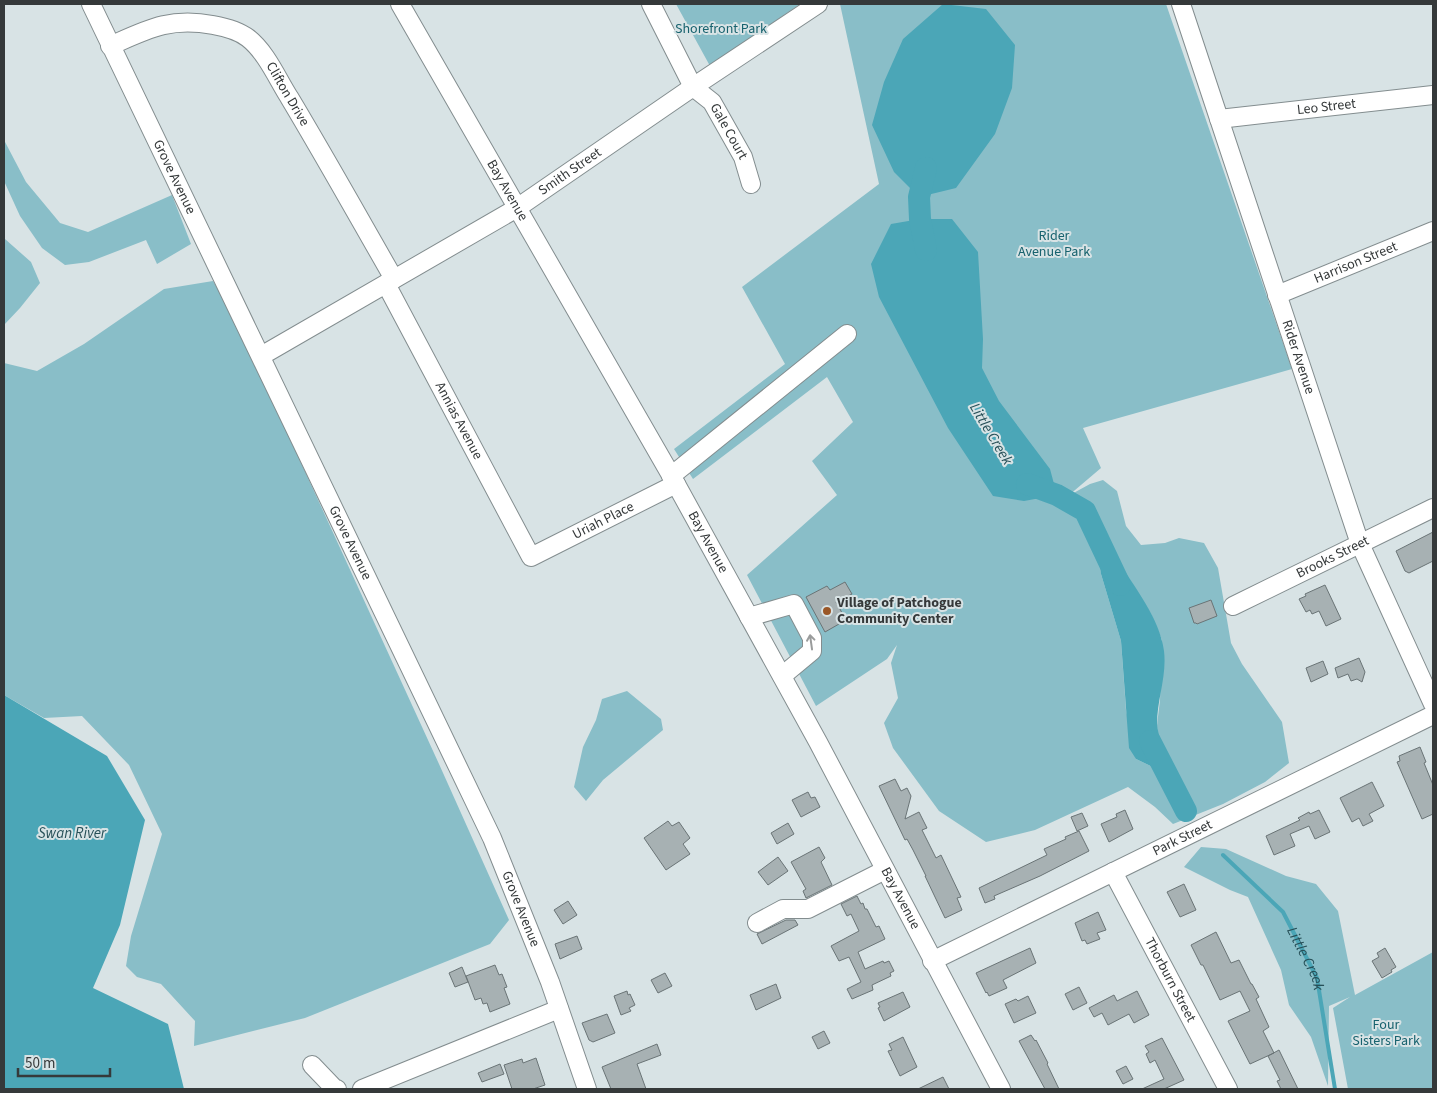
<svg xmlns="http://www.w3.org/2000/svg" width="1437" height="1093" font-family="'Source Sans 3',sans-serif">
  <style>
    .green { fill: #89bec8; fill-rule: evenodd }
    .water { fill: #4ba6b7 }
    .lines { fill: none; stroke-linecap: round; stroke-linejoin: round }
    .stream { stroke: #4ba6b7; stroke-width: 4 }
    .river { stroke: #4ba6b7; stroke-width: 22 }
    .building { fill: #a7b1b3; stroke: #6a7476 }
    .minor-casing { stroke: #838d8f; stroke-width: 20 }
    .minor { stroke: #fff; stroke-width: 18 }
    .oneway { stroke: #9a9c9c }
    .poi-dot { fill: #9a5727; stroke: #d8e3e5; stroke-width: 2 }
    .labels { text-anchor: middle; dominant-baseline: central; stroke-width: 4; stroke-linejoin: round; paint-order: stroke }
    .park-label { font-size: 14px; fill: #17626e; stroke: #d8e3e5 }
    .street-label { font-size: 14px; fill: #35393a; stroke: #d8e3e5 }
    .poi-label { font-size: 14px; font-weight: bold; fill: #35393a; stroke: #d8e3e5; text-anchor: start }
    .water-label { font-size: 15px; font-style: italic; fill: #275058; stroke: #d8e3e5 }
  </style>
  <rect width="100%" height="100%" fill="#d8e3e5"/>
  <path class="green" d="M676,4H800L710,66Z
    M840,4H1166L1292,369L1083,428L1101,468L1068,496L1090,484L1103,480L1117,491L1126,526L1141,545L1165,543L1179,538L1204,543L1218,568L1231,643L1242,664L1282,722L1289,763L1265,782L1223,804L1173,824L1155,807L1128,787L1035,830L986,842L939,811L893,748L884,723L898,698L891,663L897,645L887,659L816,706L747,575L837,495L812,461L853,422L827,377L693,479L674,449L785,364L742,287L879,184ZM1100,555L1117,559L1151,614L1162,640L1160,700L1157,725L1159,770L1136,759L1126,710L1121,641L1101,574Z
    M4,140L26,182L60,223L88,232L172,195L191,244L157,264L146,240L89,262L65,265L42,248L20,216L4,181Z
    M5,239L31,262L40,283L20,308L4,325V240Z
    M213,281L232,312L439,764L509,920L490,944L305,1018L194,1046L195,1021L161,984L137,977L126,966L131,936L162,834L129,765L82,716L44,718L4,695V363L37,371L84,344L164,289Z
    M627,691L661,719L663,730L603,780L586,801L574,787L583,747L596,720L602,699Z
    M1201,847L1226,849L1286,876L1316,884L1338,911L1355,995L1433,952V1089H1348L1333,1008L1350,997L1329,1006L1328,1086L1311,1037L1289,1005L1281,970L1248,897L1230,890L1184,867Z"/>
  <path class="water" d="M943,4L986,9L1015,45L1012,88L995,134L956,188L919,197L894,172L872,125L884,82L903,39Z
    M920,219H952L978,252L983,339L982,368L999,401L1050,469L1057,495L1024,501L993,496L948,428L879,297L871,264L891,224Z
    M1099,555L1117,559C1134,587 1160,618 1164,651C1167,676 1157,699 1157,724C1158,737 1165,752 1169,765L1159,770L1136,759L1129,748L1121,641L1101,574Z
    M4,695L107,756L145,820L120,925L93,988L168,1024L184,1089H4Z"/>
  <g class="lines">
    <path class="stream" id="s1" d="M1223,855L1283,912L1317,978L1335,1089"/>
    <path class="river" d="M926,168L919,197L920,219L926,250
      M1027,484L1057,495L1085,511L1120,585
      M1150,741L1186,811"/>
  </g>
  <path class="building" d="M1433,532V561L1409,573L1405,571L1396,551Z
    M845,582L852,594L836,602L846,620L825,632L806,597L827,586L830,590Z
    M1325,585L1341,619L1326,626L1319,611L1312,614L1310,610L1306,612L1299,599L1306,596L1305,594Z
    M1211,600L1217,616L1197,624L1196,623H1194L1189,608Z
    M1359,658L1365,672L1362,682L1357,679L1351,681L1348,674L1338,678L1335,668Z
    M1323,661L1328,674L1311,682L1306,668Z
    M1420,747L1426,762L1424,763L1433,785V814L1422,819L1397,762L1400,761L1399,756Z
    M895,779L901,791L907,788L911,796L905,819L919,812L927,828L922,830L936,858L941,855L961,897L957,898L962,910L945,918L925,876H926L913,850L907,839L905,840L879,786Z
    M1372,782L1384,806L1369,814L1373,821L1363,826L1359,818L1352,822L1340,798Z
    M808,792L811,798L815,797L820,807L801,817L792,800Z
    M1125,810L1133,829L1109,842L1101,824L1117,817L1116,814Z
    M1319,810L1330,832L1315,839L1309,826L1290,834L1295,846L1274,855L1266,836L1300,820L1298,818L1309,812L1310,814Z
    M1082,813L1088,826L1077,831L1071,817Z
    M668,821L672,826L679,822L690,838L683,844L690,854L666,870L644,838Z
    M788,823L794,834L777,844L771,833Z
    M1079,831L1089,851L1040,876L994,896L995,899L985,903L979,888L1047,855L1044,849L1066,839L1065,837Z
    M819,847L825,858L821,862L832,885L806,898L803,891L806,889L791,862Z
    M778,857L788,871L768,885L758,872Z
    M1184,884L1196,910L1180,917L1167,892Z
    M857,896L861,904L863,903L865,909H867L876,927L879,926L885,939L858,952L865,969L883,961L884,963L889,961L894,971L890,973L891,976L872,985L873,990L852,999L847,989L861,982L849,957L839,961L831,946L859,931L851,914L847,916L841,904Z
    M568,901L577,915L563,924L554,910Z
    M1098,912L1106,930L1097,933L1100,939L1087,944L1085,940L1082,941L1075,923Z
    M786,920H795L798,925L762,944L757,934Z
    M1216,932L1231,963L1239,960L1251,984H1252L1259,997L1256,999L1269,1027L1263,1031L1274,1053L1250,1064L1228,1021L1250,1011L1240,991L1220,1000L1203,965H1201L1191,945Z
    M577,936L582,949L560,959L555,944Z
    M1030,948L1036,963L1003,980L1007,988L989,996L987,992L986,993L976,973Z
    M1385,948L1396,967L1391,970L1392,972L1382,978L1372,961L1379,957L1377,953Z
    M495,965L499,975L502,974L507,987L504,988L510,1004L490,1012L487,1003L483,1004L481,998L475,1000L466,976Z
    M462,967L468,982L455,987L449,973Z
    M665,973L672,986L658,993L651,980Z
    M776,984L781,998L756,1010L750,995Z
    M1079,987L1087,1003L1073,1010L1065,994Z
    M627,991L628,995L630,994L635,1005L629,1008L631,1011L621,1015L614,996Z
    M1137,991L1149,1015L1134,1023L1129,1014L1108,1025L1102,1013L1094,1017L1089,1008L1114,995L1117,1001Z
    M903,992L910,1007L884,1021L878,1008L880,1007L878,1003Z
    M1028,996L1036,1013L1014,1023L1005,1004L1016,999L1018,1001Z
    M607,1014L615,1033L593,1042L589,1040L582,1023Z
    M824,1031L830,1043L818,1049L812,1037Z
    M1031,1035L1035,1041L1036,1040L1048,1063L1047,1064L1059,1089H1045L1019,1041Z
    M903,1037L917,1067L900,1076L888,1051L892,1050L889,1044Z
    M1162,1038L1184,1080L1164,1089H1142L1164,1079L1155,1060L1150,1063L1146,1054L1149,1052L1145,1046Z
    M657,1044L661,1055L637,1064L646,1089H611L602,1067Z
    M1279,1050L1298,1089H1281L1277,1081L1280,1080L1268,1056Z
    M536,1058L545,1085L533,1089H512L504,1065L522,1059L523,1063Z
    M500,1064L504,1074L482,1082L478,1073Z
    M1126,1066L1133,1079L1123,1084L1116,1071Z
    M943,1077L949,1089H918Z"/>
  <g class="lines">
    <defs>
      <g id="minor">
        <path id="s2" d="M91,4L492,838L550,982L587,1089"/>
        <path id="s3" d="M400,4L676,484L818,742L1001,1089"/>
        <path id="s4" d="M651,4L693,87L712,102L743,157L751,184"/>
        <path id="s5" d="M1181,4L1360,544L1433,704"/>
        <path id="s6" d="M110,46C148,29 170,17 213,25C224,27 239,31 248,38C266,52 277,78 289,97C325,157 359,218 394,279"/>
        <path id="s7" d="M1219,119L1433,95"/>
        <path id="s8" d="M386,284L531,557L676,484"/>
        <path id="s9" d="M1277,295L1433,231"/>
        <path id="s10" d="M261,356L517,208L693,87L818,4"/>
        <path d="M671,476L847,334"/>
        <path id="s11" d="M1233,606L1433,508"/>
        <path d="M749,617L794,604L812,638V651L782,676"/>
        <path id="s12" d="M1113,872L1228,1089"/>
        <path d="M757,923L783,909H808L885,870"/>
        <path id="s13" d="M932,961L1433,715"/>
        <path d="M312,1065L335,1089H337"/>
        <path d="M362,1089L559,1009"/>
      </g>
    </defs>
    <use href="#minor" class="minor-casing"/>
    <use href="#minor" class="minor"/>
  </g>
  <defs><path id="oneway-shaft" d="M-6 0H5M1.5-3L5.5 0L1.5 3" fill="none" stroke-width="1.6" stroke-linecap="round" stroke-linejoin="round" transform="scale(1.25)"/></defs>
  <use class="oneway" href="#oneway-shaft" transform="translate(811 642) rotate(-98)"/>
  <circle class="poi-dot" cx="827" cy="611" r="5"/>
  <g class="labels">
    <g class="park-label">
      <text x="721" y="29">Shorefront Park</text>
      <text x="1054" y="236">Rider<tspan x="1054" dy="16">Avenue Park</tspan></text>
      <text x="1386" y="1025">Four<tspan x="1386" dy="16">Sisters Park</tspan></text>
    </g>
    <g class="street-label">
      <text stroke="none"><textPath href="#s6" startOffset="214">Clifton Drive</textPath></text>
      <text stroke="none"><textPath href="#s7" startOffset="108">Leo Street</textPath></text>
      <text stroke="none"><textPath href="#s4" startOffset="151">Gale Court</textPath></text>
      <text stroke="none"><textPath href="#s10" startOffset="360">Smith Street</textPath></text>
      <text stroke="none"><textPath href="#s2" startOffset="192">Grove Avenue</textPath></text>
      <text stroke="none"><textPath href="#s3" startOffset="215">Bay Avenue</textPath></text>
      <text stroke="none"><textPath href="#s9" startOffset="85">Harrison Street</textPath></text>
      <text stroke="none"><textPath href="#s5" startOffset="372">Rider Avenue</textPath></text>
      <text stroke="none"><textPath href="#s8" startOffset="155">Annias Avenue</textPath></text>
      <text stroke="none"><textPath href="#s8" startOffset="390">Uriah Place</textPath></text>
      <text stroke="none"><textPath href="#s2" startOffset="598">Grove Avenue</textPath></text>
      <text stroke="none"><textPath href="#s3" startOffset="620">Bay Avenue</textPath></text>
      <text stroke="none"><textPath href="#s11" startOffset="111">Brooks Street</textPath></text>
      <text stroke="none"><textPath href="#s13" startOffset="279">Park Street</textPath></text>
      <text stroke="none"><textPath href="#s3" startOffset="1025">Bay Avenue</textPath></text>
      <text stroke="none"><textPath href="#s2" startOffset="1002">Grove Avenue</textPath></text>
      <text stroke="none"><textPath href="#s12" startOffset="122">Thorburn Street</textPath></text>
    </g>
    <g class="poi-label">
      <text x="837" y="603">Village of Patchogue<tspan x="837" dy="16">Community Center</tspan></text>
    </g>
    <g class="water-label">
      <text transform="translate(991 434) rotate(59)">Little Creek</text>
      <text x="72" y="833">Swan River</text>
      <text stroke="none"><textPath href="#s1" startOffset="135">Little Creek</textPath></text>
    </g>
  </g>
  <rect width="1437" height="1093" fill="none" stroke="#35393a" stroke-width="10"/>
  <path d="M18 1068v8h92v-8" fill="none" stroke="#35393a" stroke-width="2.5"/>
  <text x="25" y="1068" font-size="15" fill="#35393a" stroke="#d8e3e5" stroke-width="4" paint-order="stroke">50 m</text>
</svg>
